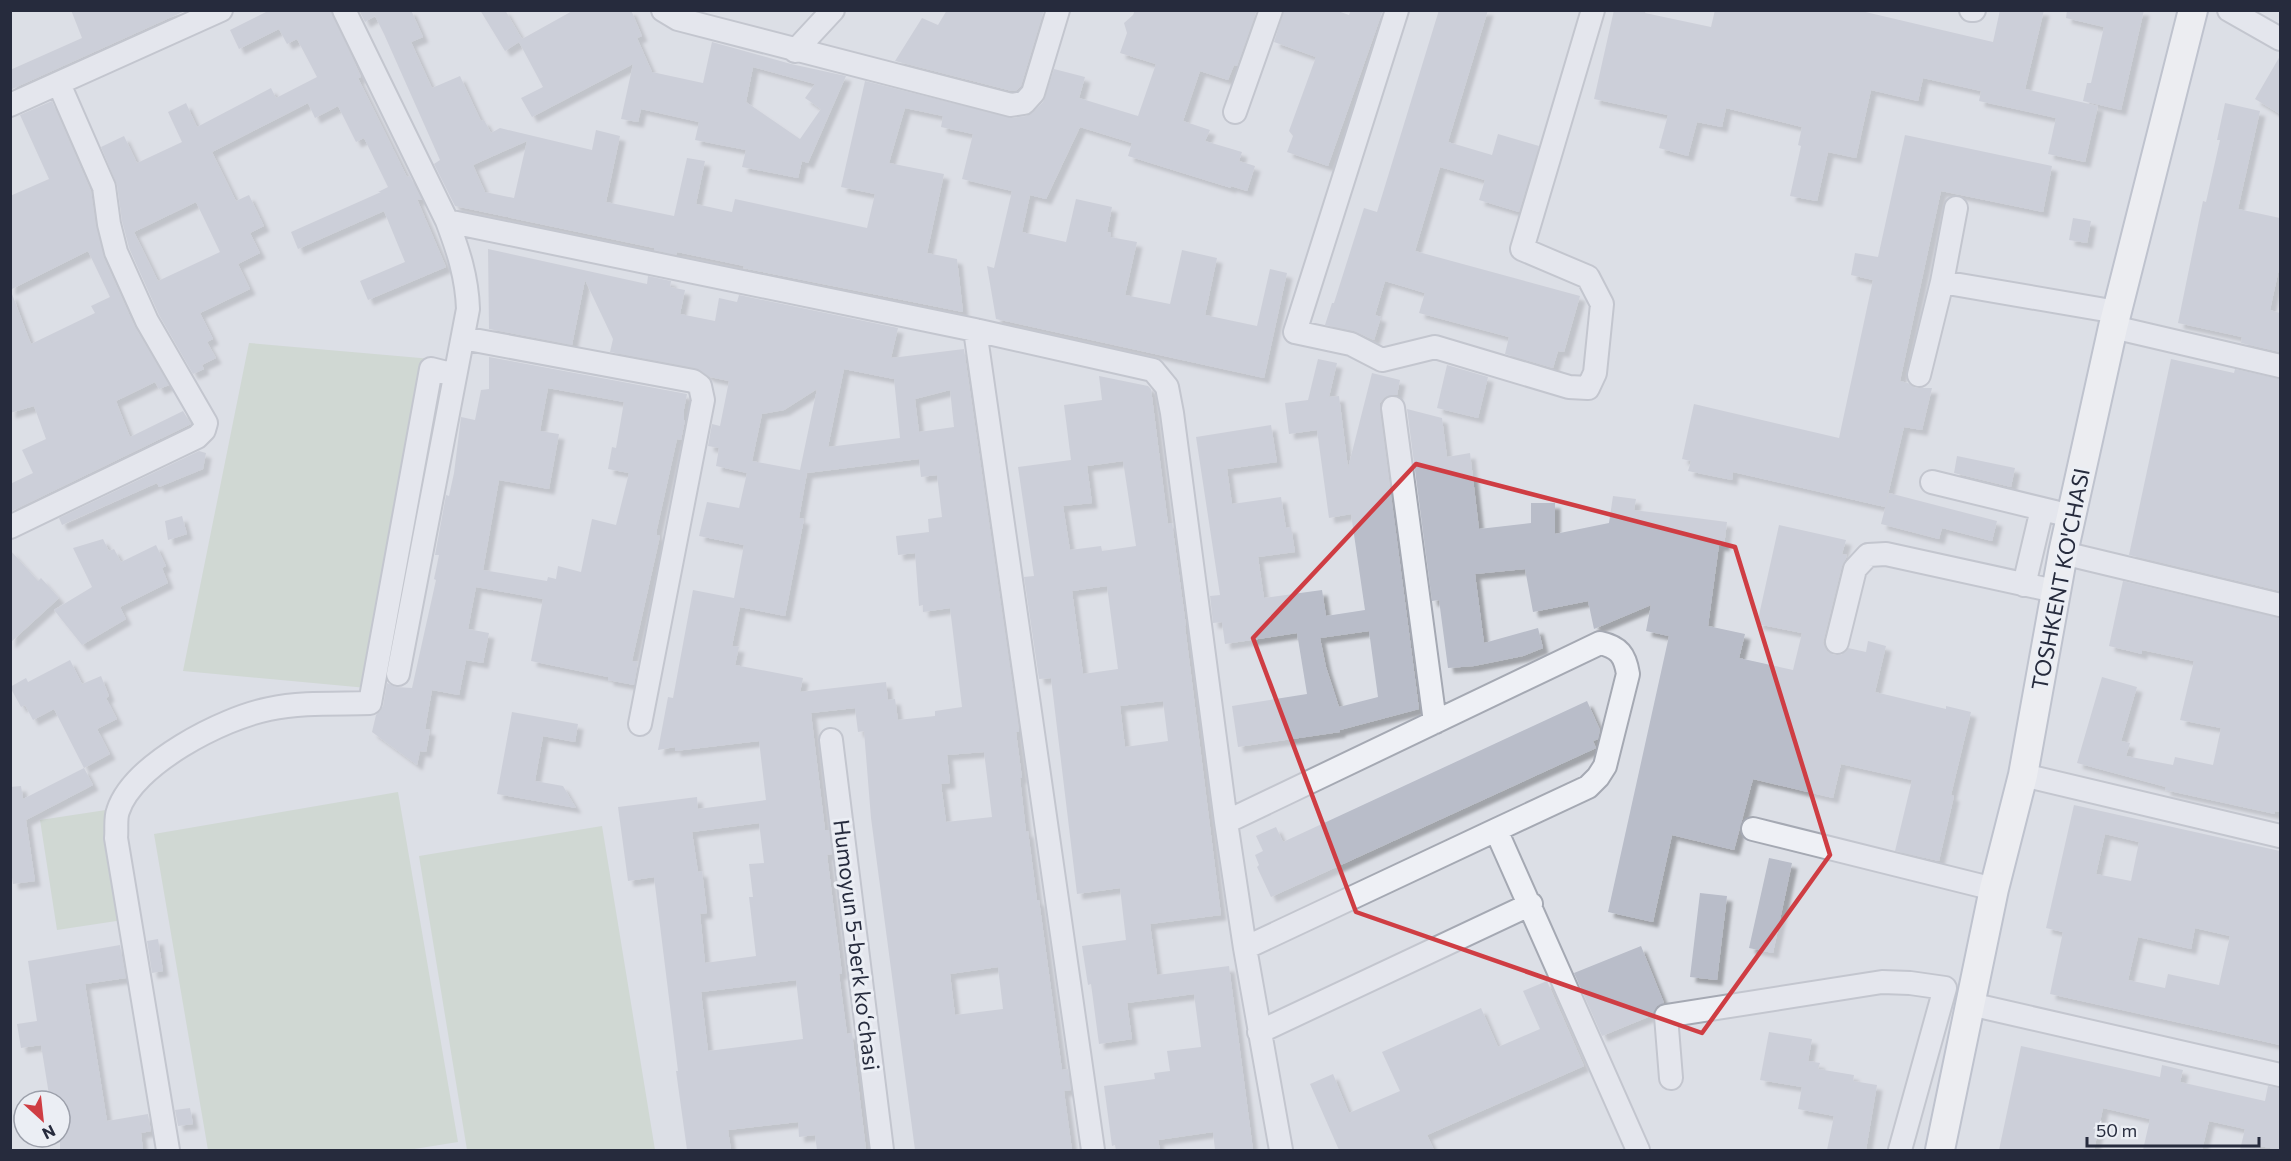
<svg xmlns="http://www.w3.org/2000/svg" width="2291" height="1161" font-family="Commissioner,sans-serif">
  <style>
    .grass { fill: #c0d0bd }
    .building { fill: #b9bdc9; fill-rule: evenodd; filter: url(#shadow) }
    .lines { fill: none; stroke-linecap: round; stroke-linejoin: round }
    .minor-casing { stroke: #a5a9b3; stroke-width: 26 }
    .major-casing { stroke: #9ba2b2; stroke-width: 32 }
    .minor { stroke: #eef0f5; stroke-width: 22 }
    .major { stroke: #fff; stroke-width: 28 }
    .marked { fill: none; stroke: #cf3d43; stroke-width: 4.5; stroke-linejoin: round }
    .labels { text-anchor: middle; dominant-baseline: central; stroke-width: 6; stroke-linejoin: round; paint-order: stroke }
    .street-label { font-size: 22px; fill: #262b3d; stroke: #ebeef4 }
  </style>
  <defs>
    <filter id="shadow"><feDropShadow dx="5.5" dy="5.5" stdDeviation="1.5" flood-color="#0004"/></filter>
  </defs>
  <rect width="100%" height="100%" fill="#dcdfe6"/>
  <path class="grass" d="M249,343L432,359L367,688L183,671Z
    M398,792L458,1142L408,1150H208L154,834Z
    M106,810L123,920L57,930L40,820Z
    M602,826L655,1150H467L419,856Z"/>
  <path class="building" d="M71,10H187L10,90V70L82,38Z
    M270,10H331L361,77L358,78L407,177L410,176L422,200L417,199L446,267L368,300L360,281L405,262L384,211L298,249L291,232L381,192H378L388,187L364,138L356,142L338,106L315,118L308,103L212,152L236,201L249,195L264,226L250,233L260,253L238,264L250,289L200,313L213,339L207,342L216,358L202,365L204,369L193,374L159,315L129,248L122,221L117,185L101,147L124,136L137,163L182,142L168,112L186,103L197,127L271,88L276,98L317,77L297,39L287,44L279,29L239,49L230,30ZM196,202L220,252L158,281L134,232Z
    M359,10H411L423,37L411,42L432,88L460,76L481,121L484,120L491,133L500,128L592,150L596,130L620,136L606,202L674,216L687,158L705,161L696,204L732,212L735,199L867,228L875,194L841,187L865,81L1013,118L1026,116L1033,112L1043,102L1054,69L1085,77L1079,98L1138,116L1156,64L1120,53L1127,33L1124,23L1133,15L1135,10H1257L1237,66L1234,65L1228,80L1200,71L1183,121L1210,130L1205,141L1242,152L1239,161L1255,166L1247,191L1231,186V188L1128,156L1132,143L1080,127L1046,199L1030,195L1022,232L1066,242L1076,199L1112,207L1107,232L1111,233L1110,237L1137,242L1125,295L1170,304L1182,250L1217,258L1205,315L1257,326L1270,269L1287,273L1264,378L996,319L987,266L994,268L1012,191L962,179L973,134L941,127L943,116L905,108L889,163L944,174L927,253L957,259L963,312L743,268L744,266L677,252L676,255L654,250V248L455,206L434,164L440,160L384,34L375,16L365,22ZM527,141L514,198L485,192L473,165Z
    M480,10H505L522,39L574,10H631L642,36L637,38L652,72L703,83L712,42L791,64L846,76L808,163L802,161L798,178L742,167L746,150L695,140L699,122L641,109L638,122L621,119L633,64L532,117L521,98L543,87L519,42L505,51ZM753,67L815,84L805,98L821,109L800,139L746,102Z
    M947,10H1044L1021,86L1017,90L1012,91L895,61L922,18L938,25Z
    M1284,10H1335L1349,15L1351,10H1383L1328,166L1287,152L1293,136L1289,131L1316,57L1274,42Z
    M1439,10H1488L1448,142L1492,155L1498,134L1539,146L1519,212L1479,200L1485,180L1440,167L1415,251L1580,296L1564,352L1558,351L1553,368L1505,354L1509,337L1419,313L1425,293L1385,281L1375,315L1381,317L1374,340L1354,331L1325,325L1332,303H1334L1364,208L1377,212Z
    M1614,10H1646L1645,13L1711,27L1715,10H1857L1993,42L2000,10H2044L2025,89L2098,106L2085,162L2048,154L2056,118L1979,101L1981,91L1923,78L1918,101L1871,90L1856,158L1828,152L1817,201L1790,196L1801,146L1798,145L1802,127L1726,108L1722,127L1697,122L1688,156L1659,148L1668,115L1594,99Z
    M2067,10H2144L2121,110L2083,101L2087,83H2091L2104,27L2066,18Z
    M2280,56V114L2255,99Z
    M52,101L91,191L96,226L104,258L135,327L169,385L159,389L155,382L116,401L130,437L183,411L191,424L10,512V484L33,473L22,450L46,439L34,406L10,413V294H12L31,344L95,313L91,306L110,297L88,251L10,290V196L49,179L20,115Z
    M2225,103L2260,111L2238,209L2280,218V264L2270,310L2280,313V352L2241,343L2242,337L2178,323L2203,201L2206,202L2220,140H2217Z
    M1905,135L2052,166L2043,212L1941,191L1900,381L1908,383L1916,388H1932L1922,430L1904,427L1885,507L1733,472L1732,480L1688,471L1691,461L1682,459L1694,404L1839,438L1873,280L1851,275L1855,253L1878,257Z
    M2073,218L2091,221L2087,243L2069,240Z
    M488,249L647,284L648,276L671,281L670,287L685,290L680,314L715,321L719,298L737,302L739,295L898,328L891,358L964,349L1018,722L1019,732H1016L1022,778H1020L1026,832L1028,831L1037,900H1039L1062,1070L1068,1069L1071,1090L1064,1091L1072,1150H915L871,818L864,731L858,732L855,708L811,713L825,830H829L832,854L827,855L842,974H839L847,1034L852,1033L866,1150H817L815,1135L799,1137L798,1122L728,1130L731,1150H687L676,1071H678L654,877L628,881L618,807L697,797L698,809L766,800L759,741L675,751V747L658,750L668,697L673,698L693,590L734,598L744,545L699,536L707,502L739,508L747,473L716,466L719,448L708,446L712,424L720,426L729,381L710,377L695,368L610,352L613,339L585,280L572,345L489,329ZM844,369L894,379L900,438L828,447ZM817,389L800,470L752,461L762,414L784,410ZM950,390L954,427L919,432L915,399ZM919,459L921,477L937,475L942,517L928,519L929,532L896,536L898,555L915,553L919,606L923,605V612L950,608L962,707L935,711V716L898,720L895,699L888,700L886,682L800,692L803,678L735,665L739,647L732,646L740,607L785,616L804,519L799,518L807,473ZM984,752L992,817L946,822L941,784L950,783L947,755ZM759,823L764,863L749,864L753,897H749L756,956L705,963L700,914L707,913L702,871L698,872L692,832ZM998,967L1003,1009L955,1015L950,974ZM796,980L803,1039L708,1051L701,992Z
    M489,357L687,394L684,409V420H685L681,440L677,439L657,529V535L660,536L632,661L638,662L634,685L608,680V677L531,661L543,599L476,587L468,629L489,633L483,663L466,660L459,695L432,690L425,729L430,730L426,752L420,751L417,765L372,732L376,715L383,706L387,683L396,687L412,688L436,580L434,579L439,555H435L446,495L449,496L454,473L461,417L475,420L481,390L489,389ZM548,388L624,402L616,448L612,447L608,469L629,473L616,525L592,519L581,572L558,566L556,579L548,577L547,581L483,570L499,480L549,489L559,434L540,431Z
    M1318,359L1337,363L1329,397L1339,396L1348,468L1372,373L1400,380L1397,395H1391L1384,398L1380,403V410L1419,709L1340,730V732L1238,747L1232,706L1307,694L1297,633L1225,644L1222,622L1213,623L1210,596L1220,595L1196,437L1271,425L1277,462L1227,469L1232,504L1281,497L1286,528L1291,527L1295,552L1258,557L1264,598L1322,590L1326,616L1365,610L1351,514L1329,518L1317,430L1289,434L1285,403L1308,400ZM1369,631L1378,697L1339,707L1326,667L1320,638Z
    M2171,359L2234,373L2235,369L2280,379V591L2129,555Z
    M1447,365L1488,377L1478,418L1437,408Z
    M1099,376L1148,386L1151,389L1168,524L1172,523L1186,626H1185L1221,915L1150,924L1157,975L1229,966L1253,1150H1215L1213,1132L1158,1140L1160,1150H1116L1115,1145L1112,1146L1104,1086L1155,1079L1154,1073L1170,1071L1167,1051L1201,1047L1194,994L1127,1003L1132,1039L1099,1044L1091,984L1088,985L1082,946L1126,940L1120,888L1077,894L1051,678L1039,679L1024,577L1034,576L1018,467L1071,460L1064,405L1102,400ZM1123,461L1136,546L1102,551L1101,546L1070,550L1063,506L1092,503L1087,466ZM1107,586L1118,669L1083,674L1072,591ZM1163,701L1168,741L1125,747L1120,706Z
    M1407,409L1442,418L1447,457L1470,453L1479,529L1531,523V503H1555V534L1609,523L1613,496L1636,499L1634,510L1727,522L1724,546L1719,545L1708,626L1745,634L1739,658L1793,670L1802,633L1757,624L1779,525L1846,540L1842,554L1847,555L1846,558L1842,566L1823,643L1827,651L1834,655H1841L1848,648L1866,652L1868,641L1886,646L1875,692L1946,709V706L1971,712L1951,795L1954,796L1939,861L1895,851L1912,780L1841,764L1833,798L1753,779L1734,850L1672,835L1653,922L1608,912L1669,636L1646,631L1651,605L1594,629L1588,601L1533,612L1525,569L1475,574L1484,643L1538,628L1543,648L1523,656L1474,666L1448,668L1439,600L1432,601Z
    M199,451L206,453L203,469L159,487L157,483L62,525L59,518Z
    M1957,456L2015,468L2011,487L1954,473Z
    M1889,493L1997,521L1992,541L1942,528L1939,539L1881,524Z
    M182,516L187,534L168,540L165,521Z
    M103,539L109,551L114,549L121,562L156,545L166,566L162,568L168,583L120,607L126,619L82,645L54,610L92,587L73,548Z
    M10,550L38,581L41,578L59,598L10,643Z
    M2123,581L2280,618V812L2275,811V814L2165,790L2166,787L2077,763L2102,677L2137,687L2121,741L2130,743L2126,756L2173,765L2175,757L2213,765L2221,728L2180,720L2194,661L2142,650V654L2109,646Z
    M70,660L82,684L101,676L109,696L106,698L117,719L97,729L110,754L84,768L54,709L33,720L25,705L21,707L10,687L26,678L28,682Z
    M1587,701L1600,730L1598,739L1593,741L1596,748L1271,897L1257,867L1259,865L1255,855L1263,851L1256,836L1276,827L1283,842Z
    M512,712L578,724L575,742L543,736L535,781L563,786L576,808L497,794Z
    M84,768L93,785L26,820L35,881L13,884L10,865V787L21,786L23,799Z
    M2074,805L2280,851V1045L2050,994L2063,932L2046,928ZM2105,834L2139,842L2131,881L2096,874ZM2195,928L2230,936L2219,985L2168,974L2165,988L2128,980L2138,937L2191,949Z
    M1769,858L1792,863L1773,953L1749,948Z
    M1700,893L1727,896L1717,980L1690,977Z
    M158,939L163,971L152,973L147,941Z
    M120,945L126,978L85,984L107,1121L148,1114L151,1131L141,1133L143,1150H60V1101H50L41,1045L21,1048L17,1024L37,1021L28,961Z
    M1641,946L1664,1003L1657,1006L1653,1015L1602,1036L1574,973Z
    M1547,981L1584,1066L1427,1135L1434,1150H1339L1310,1084L1333,1074L1349,1113L1400,1091L1382,1052L1481,1008L1498,1047L1540,1029L1523,991Z
    M1769,1032L1812,1039L1808,1061L1820,1063L1818,1069L1854,1075L1853,1081L1877,1085L1866,1150H1827L1834,1116L1798,1109L1802,1087L1760,1080Z
    M2021,1046L2160,1077L2162,1065L2183,1070L2180,1082L2265,1101L2268,1086L2280,1088V1150L2260,1146L2259,1150H2240L2245,1129L2209,1121L2202,1150H2143L2150,1119L2103,1108L2094,1150H1999Z
    M190,1108L193,1124L178,1126L175,1110Z"/>
  <g class="lines">
    <defs>
      <path id="minor" d="M344,10L447,221L975,330L1153,370L1167,387L1172,413L1226,822L1245,948L1281,1150
        M663,10L678,19L1011,105L1024,103L1033,93L1058,10
        M1397,10L1295,332L1351,344L1382,360L1435,347L1569,387L1588,388L1595,373L1602,304L1588,277L1522,249L1593,10
        M1971,10H1974
        M2229,10L2280,39
        M795,51L833,10
        M10,105L221,10
        M1235,112L1271,10
        M1942,282L1956,208
        M2113,327L2280,366
        M975,330L1093,1150
        M463,338L693,381L700,386L703,400L640,724
        M1919,375L1942,282L2117,312
        M1393,408L1435,722
        M1932,482L2071,516
        M10,527L197,437L204,430L206,423L147,321L116,252L109,224L104,187L59,84
        M2063,553L2280,605
        M2024,585L2042,509
        M1837,642L1855,569L1868,555L1886,554L2055,591
        M398,674L468,309C467,277 458,250 447,221
        M831,740L882,1150
        M2023,775L2280,836
        M1226,822L1600,643C1619,647 1625,655 1628,674L1605,766L1598,777L1588,787L1496,830
        M1753,829L1994,889
        M1245,948L1496,830L1638,1150
        M1970,1004L2280,1075
        M1259,1032L1531,904
        M1671,1078L1666,1016L1882,982L1910,983L1945,988L1900,1150
        M168,1150L116,838C117,830 115,819 118,811C133,764 223,718 269,709C302,702 337,704 370,703L431,369L455,375"/>
      <path id="major" d="M1940,1150L1994,889L2023,775L2063,553L2113,327L2193,10"/>
    </defs>
    <use href="#minor" class="minor-casing"/>
    <use href="#major" class="major-casing"/>
    <use href="#minor" class="minor"/>
    <use href="#major" class="major"/>
  </g>
  <path d="M0 0H2291V1161H0ZM1416,464L1735,547L1830,855L1702,1033L1356,912L1253,638Z" fill="#dcdfe6" fill-opacity=".55" fill-rule="evenodd"/>
  <path class="marked" d="M1416,464L1735,547L1830,855L1702,1033L1356,912L1253,638Z"/>
  <g class="labels">
    <g class="street-label">
      <text transform="translate(2060 579) rotate(-79)">TOSHKENT KO'CHASI</text>
      <text transform="translate(857 945) rotate(83)">Humoyun 5-berk koʻchasi</text>
    </g>
  </g>
  <rect width="2291" height="1161" fill="none" stroke="#262b3d" stroke-width="24"/>
  <g transform="translate(42 1119) rotate(153)"><circle r="28" fill="#ebeef4" stroke="#9ca0ab" stroke-width="1.5"/>
  <path d="M0-4.5L10 22L0 15L-10 22Z" fill="#cf3d43"/>
  <text y="-9" font-size="16" font-weight="bold" text-anchor="middle" fill="#262b3d">N</text>
  </g>
  <path d="M2087 1137v9h172v-9" fill="none" stroke="#262b3d" stroke-width="3"/>
  <text x="2096" y="1137" font-size="18" fill="#262b3d" stroke="#ebeef4" stroke-width="4.5" paint-order="stroke">50 m</text>
</svg>
